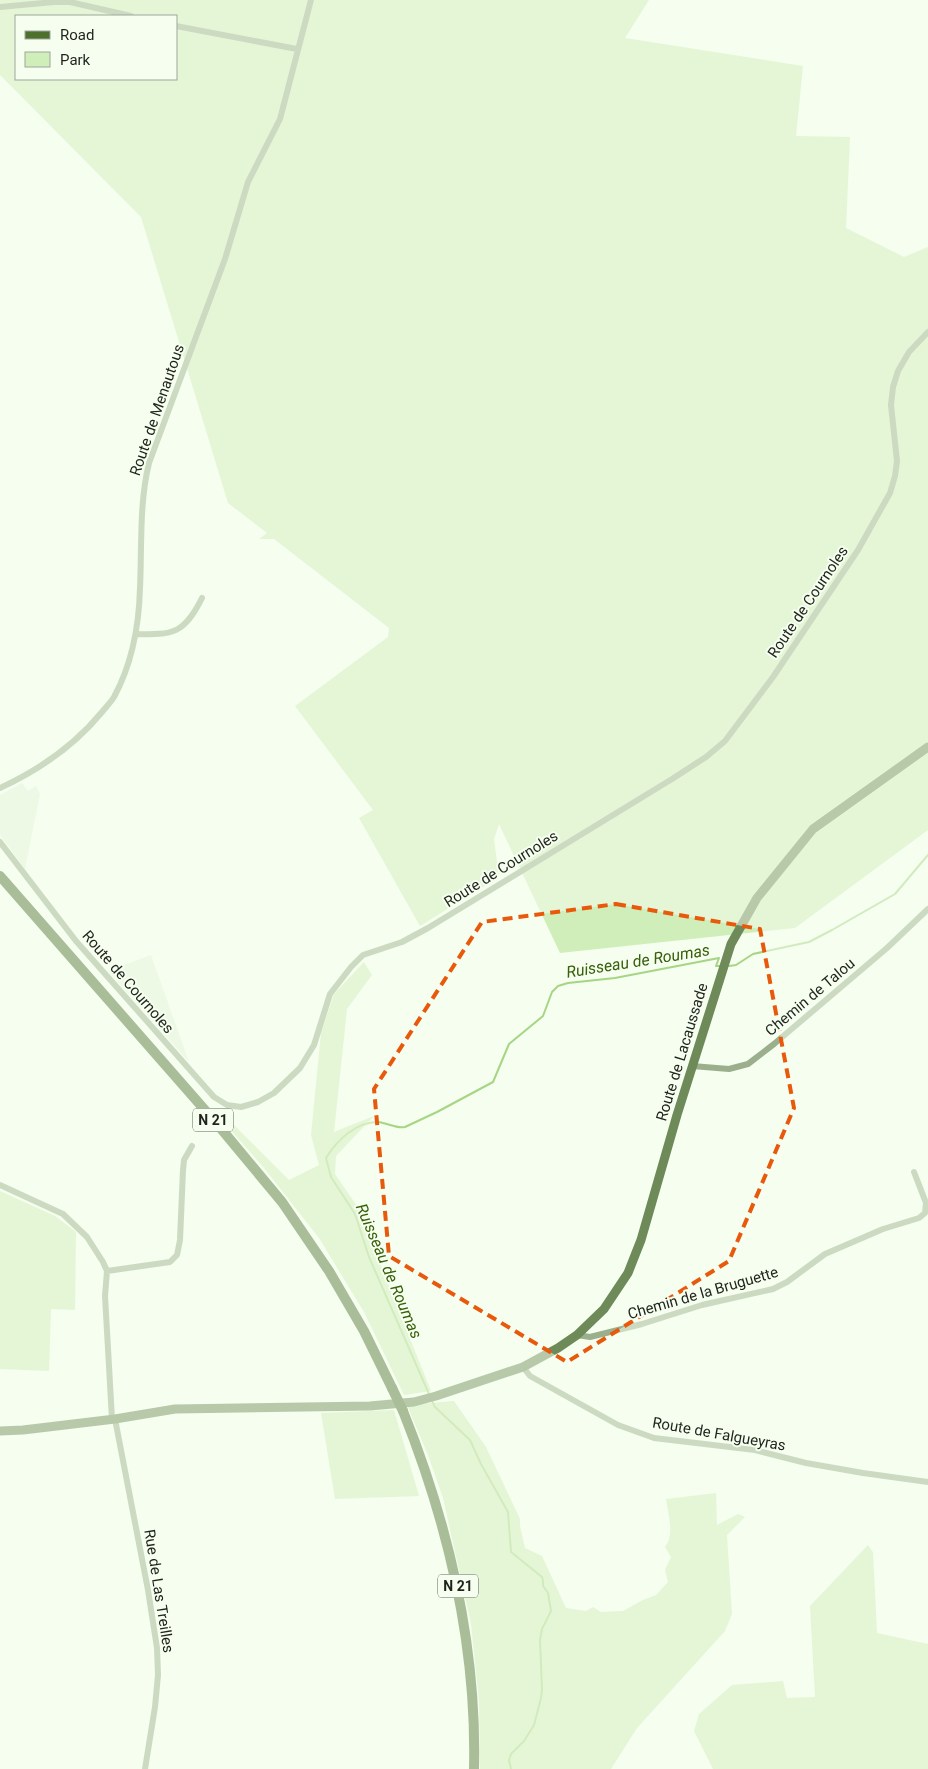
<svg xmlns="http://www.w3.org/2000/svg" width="928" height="1769" font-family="Roboto,sans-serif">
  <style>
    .built { fill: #e5f4da }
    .green { fill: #cfeeb9; fill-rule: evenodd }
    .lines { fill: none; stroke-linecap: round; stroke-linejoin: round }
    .stream { stroke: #a6d584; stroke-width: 2 }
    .street { stroke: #9baf8d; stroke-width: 6 }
    .secondary { stroke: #6d8a58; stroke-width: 9 }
    .primary { stroke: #4d702f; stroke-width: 10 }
    .primary-bridge { stroke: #4d702f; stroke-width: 10 }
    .marked { fill: none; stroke: #e8590c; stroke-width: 4; stroke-dasharray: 10 6; stroke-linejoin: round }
    .labels { text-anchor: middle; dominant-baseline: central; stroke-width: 4; stroke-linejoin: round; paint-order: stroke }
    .shield { fill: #f5feef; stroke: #5f655b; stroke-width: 1 }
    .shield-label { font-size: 14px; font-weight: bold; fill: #1f231c }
    .street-label { font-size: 15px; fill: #1f231c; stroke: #f5feef }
    .water-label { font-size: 16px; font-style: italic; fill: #386009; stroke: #f5feef }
  </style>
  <rect width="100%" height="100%" fill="#f5feef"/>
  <path class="built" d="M22,783L28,791L36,786L40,794L25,869L0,835V795Z
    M151,955L189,1062L108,971Z"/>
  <path class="green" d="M0,0H649L625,38L803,66L796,136L850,137L846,228L904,257L928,247V830L795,928L560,953L499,824L494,839L499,877L420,926L359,818L373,810L295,706L388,637L389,628L274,539H259L267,533L228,503L141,217L0,75ZM16,16H176V79H16Z
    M364,962L372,975L347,1009L334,1132L374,1116L336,1156L335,1174L357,1206L431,1391L404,1395L364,1312L319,1238L264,1168L229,1128L233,1124L289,1180L319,1165L311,1135L321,1033L334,994Z
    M0,1191L55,1216L76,1232L75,1310L51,1309L49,1371L0,1369Z
    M454,1401L486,1447L520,1519V1526L525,1548L542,1556L566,1608L586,1611L593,1607L601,1612L623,1611L643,1600L656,1595L668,1582L665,1570L671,1557L665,1547C675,1534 668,1514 666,1499L716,1493L717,1525L738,1514L745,1517L727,1535L732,1614L725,1631L637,1728L611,1769H480L479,1701L471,1624L443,1498L428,1455L407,1405Z
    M394,1410L419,1496L335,1499L321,1413Z
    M868,1545L873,1552L877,1633L928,1644V1769H713L694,1731L699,1714L732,1685L783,1681L787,1698L815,1697L810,1606Z"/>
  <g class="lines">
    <path class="stream" d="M729,966L736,965L753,954L809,942L832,930L895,894L928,855
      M429,1394L369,1257L355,1214L331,1177L326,1158C337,1140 356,1122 378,1122C388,1123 396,1129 405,1127L437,1112L493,1082L509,1044L543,1016L552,992L558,986L568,983L615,978L719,958L716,966H721
      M432,1401L435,1407L470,1440L481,1464L508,1512L511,1552L542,1577L543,1581V1586L548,1593L551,1611L542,1629L540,1640L542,1690L541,1698L534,1725L524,1741L511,1754L509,1760L511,1769"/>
    <path class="street" d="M0,7L54,2H70L131,16
      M176,26L297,49
      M136,634C173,635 184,634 202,598
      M0,788C39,770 75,745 102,712C106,707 111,702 114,697C132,664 139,625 140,588C142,546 139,504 149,463L225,259L248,182L280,119L311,0
      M0,842L76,941L214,1097L227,1105L241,1107L258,1102L274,1093L300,1068L314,1045L330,994L351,967L363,955L402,942L428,928L672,779L706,757L725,741L773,677L858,550L890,493L895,476L897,461L891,405L893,387L898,371L909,352L928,332
      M692,1066L729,1069L748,1064L774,1044L887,948L928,909
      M0,1185L63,1214L87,1237L103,1262L107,1271L105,1296L112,1419
      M107,1271L170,1262L177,1255L180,1240L183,1170L184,1160L192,1146
      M577,1335L590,1337L642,1324L702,1305L773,1289L787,1282L825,1254L883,1229L919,1218L925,1213L926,1203L914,1172
      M523,1367L530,1376L618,1425L654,1438L755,1450L806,1463L863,1473L928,1482
      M115,1419L148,1590L157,1648L158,1675L155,1707L145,1769"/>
    <path class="secondary" d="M0,1431L23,1430L115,1419L175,1409L370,1406L414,1402L436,1396L523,1367L558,1348L577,1335L604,1309L628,1273L641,1240L677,1115L731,944L757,898L813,829L928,747"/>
    <path class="primary" d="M0,876L218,1125L282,1202L329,1271L364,1331L392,1388
      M403,1411C449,1526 477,1645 474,1769"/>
    <path class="primary-bridge" d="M392,1388L403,1411"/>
  </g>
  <path d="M0 0H928V1769H0ZM616,904L760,929L794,1108L729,1261L567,1362L389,1256L374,1089L482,922Z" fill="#f5feef" fill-opacity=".55" fill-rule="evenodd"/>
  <path class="marked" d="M616,904L760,929L794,1108L729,1261L567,1362L389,1256L374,1089L482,922Z"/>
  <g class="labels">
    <g class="shield">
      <rect x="193" y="1108.5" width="40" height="23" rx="4"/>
      <rect x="438" y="1574.5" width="40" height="23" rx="4"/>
    </g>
    <g class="shield-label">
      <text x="213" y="1120">N 21</text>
      <text x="458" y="1586">N 21</text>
    </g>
    <g class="street-label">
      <text transform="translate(157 410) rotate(-71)">Route de Menautous</text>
      <text transform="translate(808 602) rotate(-56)">Route de Cournoles</text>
      <text transform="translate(501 869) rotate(-32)">Route de Cournoles</text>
      <text transform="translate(128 982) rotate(49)">Route de Cournoles</text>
      <text transform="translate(810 997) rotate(-40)">Chemin de Talou</text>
      <text transform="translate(682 1052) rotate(-73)">Route de Lacaussade</text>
      <text transform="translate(703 1293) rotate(-16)">Chemin de la Bruguette</text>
      <text transform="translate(719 1434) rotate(10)">Route de Falgueyras</text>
      <text transform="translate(159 1591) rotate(81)">Rue de Las Treilles</text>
    </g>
    <g class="water-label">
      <text transform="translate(638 961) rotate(-9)">Ruisseau de Roumas</text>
      <text transform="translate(389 1271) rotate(67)">Ruisseau de Roumas</text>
    </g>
  </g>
  <rect x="15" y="15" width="162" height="65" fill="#f5feef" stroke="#9fa69b"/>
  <rect x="25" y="31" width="25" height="8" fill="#4d702f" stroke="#9fa69b"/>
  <text x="60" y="40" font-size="15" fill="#1f231c">Road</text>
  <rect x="25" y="52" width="25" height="15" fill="#cfeeb9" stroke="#9fa69b"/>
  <text x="60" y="65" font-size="15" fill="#1f231c">Park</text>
</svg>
